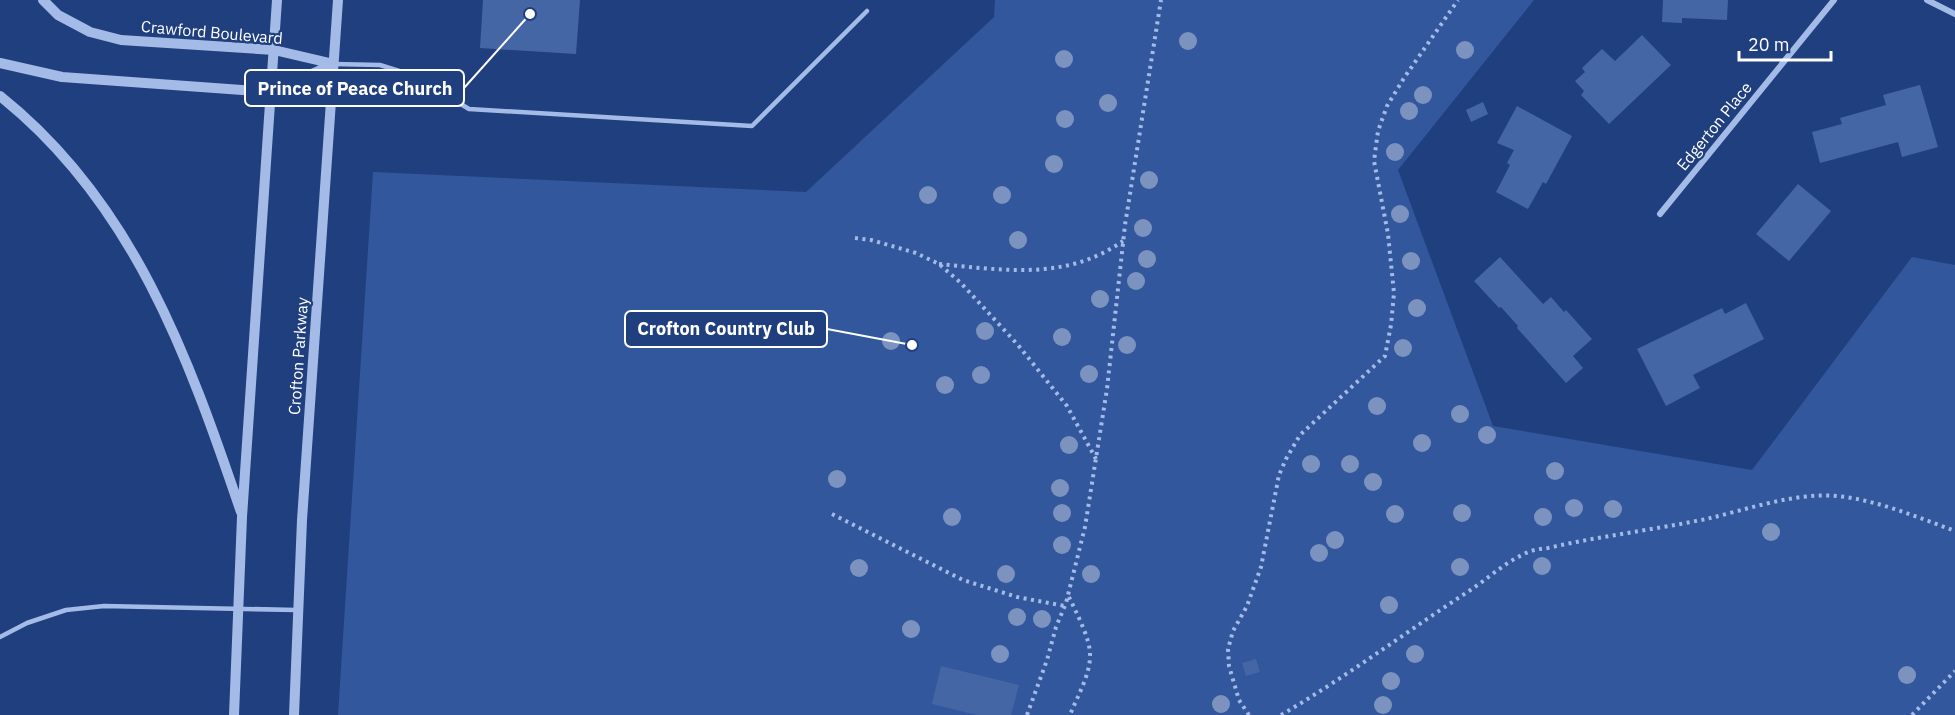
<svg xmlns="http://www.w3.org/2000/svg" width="1955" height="715" font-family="'IBM Plex Sans',sans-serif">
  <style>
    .green { fill: #33579c }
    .building { fill: #4566a5 }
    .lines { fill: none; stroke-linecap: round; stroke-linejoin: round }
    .path { stroke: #a4bbe7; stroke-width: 4; stroke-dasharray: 3 4.5; stroke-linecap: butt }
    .service { stroke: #a4bbe7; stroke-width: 4.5 }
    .minor { stroke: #a4bbe7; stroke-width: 6 }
    .tertiary { stroke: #a4bbe7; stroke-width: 10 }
    .tree { fill: #7c93bf }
    .labels { text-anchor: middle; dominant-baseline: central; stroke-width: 4.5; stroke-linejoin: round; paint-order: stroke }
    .street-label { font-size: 16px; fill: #fff; stroke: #203f7e }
    .leader { fill: none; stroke: #fff; stroke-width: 2 }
    .callout-dot { fill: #fff; stroke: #203f7e; stroke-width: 2 }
    .callout { fill: #203f7e; stroke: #fff; stroke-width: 2 }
    .callout-label { font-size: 18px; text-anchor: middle; font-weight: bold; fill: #fff }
  </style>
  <rect width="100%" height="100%" fill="#203f7e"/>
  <path class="green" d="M995,0H1534L1398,170L1493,426L1752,470L1912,257L1955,265V715H338L373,172L806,192L994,17Z"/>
  <path class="building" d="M483,0H580L576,54L480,48Z
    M1663,0H1728L1727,20L1682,18V23L1662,22Z
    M1642,35L1671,65L1609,124L1581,95L1584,91L1575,81L1585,72L1582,68L1602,49L1615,61Z
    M1920,85L1938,147L1902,157L1898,142L1820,163L1812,132L1842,124L1840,118L1886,105L1883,95Z
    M1483,102L1488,114L1471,122L1466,110Z
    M1517,106L1572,136L1546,184L1543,182L1528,209L1496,192L1510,165L1507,163L1514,150L1497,143Z
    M1798,184L1831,211L1789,261L1756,234Z
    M1500,257L1543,304L1551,297L1564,312L1566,310L1592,339L1573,356L1583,368L1566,383L1517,328L1518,326L1501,307L1499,308L1474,281Z
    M1746,303L1764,339L1693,375L1700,388L1666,406L1637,349L1722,308L1725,314Z
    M1256,659L1260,672L1246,676L1242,663Z
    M941,666L1019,685L1011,715H977L932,704Z"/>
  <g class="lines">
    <path class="path" d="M855,238L871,240L916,253L939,264L961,283L1018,345L1067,406L1096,459
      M939,264C1004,270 1066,281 1123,241
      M832,514L963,580L1017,597L1065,606
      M1069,597C1076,612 1091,640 1090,656C1090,675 1077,697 1070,715
      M1027,715L1047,660L1056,627L1066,603L1085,527L1107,389L1125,225L1161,0
      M1249,715L1239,700L1229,666L1228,649L1233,631L1247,606L1261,567L1279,475L1286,459L1300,435L1385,356L1391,325L1394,293L1388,234L1374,161L1378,131L1387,106L1404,78L1458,0
      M1281,715C1346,677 1406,632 1469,591C1486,580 1503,564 1522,555C1531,550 1538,549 1548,548C1600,536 1653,530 1706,519C1746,510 1795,492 1837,496C1877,500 1917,517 1955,531
      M1912,715L1955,671"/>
    <path class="service" d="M334,64L380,65L415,76L469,109L752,126L867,11
      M0,637L27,623L66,610L104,606L296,610"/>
    <path class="minor" d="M1927,0L1955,14
      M1660,214L1834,0"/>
    <path class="tertiary" d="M43,0L58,15L90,32L121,40L274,50L334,64
      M0,63L62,77L271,92L334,64
      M0,96C133,202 188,356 241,512
      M234,715L242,517L277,0
      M294,715L302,520L338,0"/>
  </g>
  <g class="tree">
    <circle cx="1188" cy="41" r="9"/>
    <circle cx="1465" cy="50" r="9"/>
    <circle cx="1064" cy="59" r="9"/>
    <circle cx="1423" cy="95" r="9"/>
    <circle cx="1108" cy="103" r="9"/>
    <circle cx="1409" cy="111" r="9"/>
    <circle cx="1065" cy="119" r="9"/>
    <circle cx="1395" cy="152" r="9"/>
    <circle cx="1054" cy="164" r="9"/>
    <circle cx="1149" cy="180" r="9"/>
    <circle cx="928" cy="195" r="9"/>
    <circle cx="1002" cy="195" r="9"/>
    <circle cx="1400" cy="214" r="9"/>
    <circle cx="1143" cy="228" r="9"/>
    <circle cx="1018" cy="240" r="9"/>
    <circle cx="1147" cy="259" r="9"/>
    <circle cx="1411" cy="261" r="9"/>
    <circle cx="1136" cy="281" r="9"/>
    <circle cx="1100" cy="299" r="9"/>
    <circle cx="1417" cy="308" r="9"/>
    <circle cx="985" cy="331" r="9"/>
    <circle cx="1062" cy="337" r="9"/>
    <circle cx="891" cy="341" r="9"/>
    <circle cx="1127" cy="345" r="9"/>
    <circle cx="1403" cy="348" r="9"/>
    <circle cx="1089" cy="374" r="9"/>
    <circle cx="981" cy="375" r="9"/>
    <circle cx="945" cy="385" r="9"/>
    <circle cx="1377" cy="406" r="9"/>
    <circle cx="1460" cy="414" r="9"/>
    <circle cx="1487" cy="435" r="9"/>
    <circle cx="1422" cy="443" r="9"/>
    <circle cx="1069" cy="445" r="9"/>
    <circle cx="1311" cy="464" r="9"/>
    <circle cx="1350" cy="464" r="9"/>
    <circle cx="1555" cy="471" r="9"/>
    <circle cx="837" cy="479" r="9"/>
    <circle cx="1373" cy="482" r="9"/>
    <circle cx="1060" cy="488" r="9"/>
    <circle cx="1574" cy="508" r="9"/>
    <circle cx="1613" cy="509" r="9"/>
    <circle cx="1062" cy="513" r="9"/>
    <circle cx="1462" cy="513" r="9"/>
    <circle cx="1395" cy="514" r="9"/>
    <circle cx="952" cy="517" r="9"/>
    <circle cx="1543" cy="517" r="9"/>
    <circle cx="1771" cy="532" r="9"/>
    <circle cx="1335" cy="540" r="9"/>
    <circle cx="1062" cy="545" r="9"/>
    <circle cx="1319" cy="553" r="9"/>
    <circle cx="1542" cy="566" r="9"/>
    <circle cx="1460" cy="567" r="9"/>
    <circle cx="859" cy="568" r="9"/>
    <circle cx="1006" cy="574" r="9"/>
    <circle cx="1091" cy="574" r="9"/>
    <circle cx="1389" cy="605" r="9"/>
    <circle cx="1017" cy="617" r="9"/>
    <circle cx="1042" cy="619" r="9"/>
    <circle cx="911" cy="629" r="9"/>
    <circle cx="1000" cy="654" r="9"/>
    <circle cx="1415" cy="654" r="9"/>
    <circle cx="1907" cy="675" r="9"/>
    <circle cx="1391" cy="681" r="9"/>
    <circle cx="1221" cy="704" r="9"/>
    <circle cx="1383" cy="705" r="9"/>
  </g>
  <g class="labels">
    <g class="street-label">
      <text transform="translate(212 32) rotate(5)">Crawford Boulevard</text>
      <text transform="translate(1714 126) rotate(-51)">Edgerton Place</text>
      <text transform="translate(298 356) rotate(-86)">Crofton Parkway</text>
    </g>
  </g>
  <path class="leader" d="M530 14L464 88M912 345L827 329"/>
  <g class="callout-dot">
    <circle cx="530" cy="14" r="6"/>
    <circle cx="912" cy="345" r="6"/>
  </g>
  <g class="callout">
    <rect x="245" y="70" width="219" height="36" rx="6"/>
    <rect x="625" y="311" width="202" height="36" rx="6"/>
  </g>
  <g class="callout-label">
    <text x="355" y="95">Prince of Peace Church</text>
    <text x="726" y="335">Crofton Country Club</text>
  </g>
  <path d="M1739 51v9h92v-9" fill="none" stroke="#ffffff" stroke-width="3"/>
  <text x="1748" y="51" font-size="18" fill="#ffffff" stroke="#203f7e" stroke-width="4.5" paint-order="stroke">20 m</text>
</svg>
